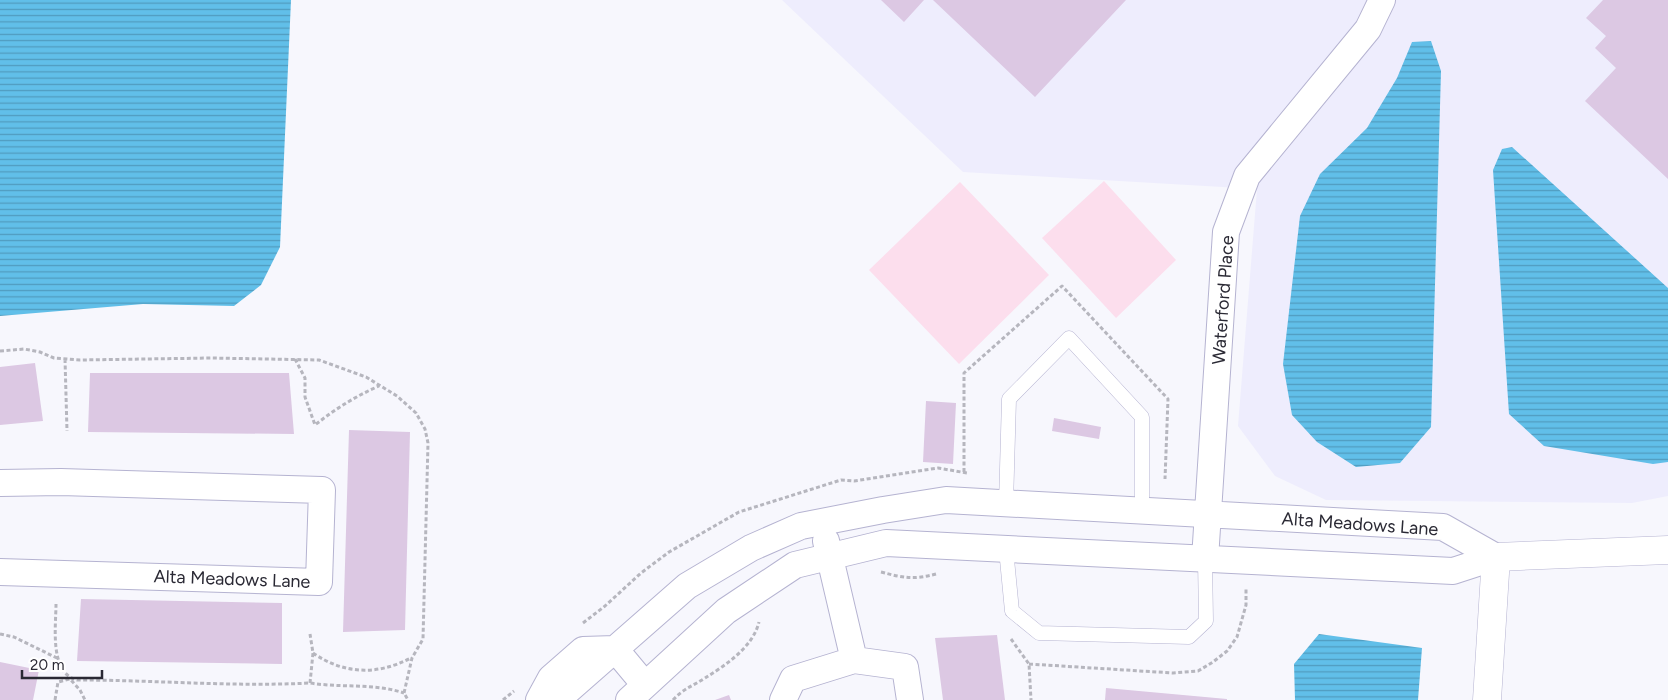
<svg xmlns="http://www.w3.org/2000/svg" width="1668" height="700" font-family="Figtree,sans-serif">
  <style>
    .built { fill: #eeedfd }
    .park { fill: #fcdeed }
    .water { fill: url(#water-rules) }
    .building { fill: #dcc8e3 }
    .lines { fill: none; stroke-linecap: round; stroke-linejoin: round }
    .service-casing { stroke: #b5b3d1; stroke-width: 15 }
    .minor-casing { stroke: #b5b3d1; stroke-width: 28 }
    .tertiary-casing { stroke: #b5b3d1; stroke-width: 29 }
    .path { stroke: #b6b6be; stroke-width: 3; stroke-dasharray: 4 2.5; stroke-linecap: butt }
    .service { stroke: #fff; stroke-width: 14 }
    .minor { stroke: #fff; stroke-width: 26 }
    .tertiary { stroke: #fff; stroke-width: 28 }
    .labels { text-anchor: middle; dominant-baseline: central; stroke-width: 4; stroke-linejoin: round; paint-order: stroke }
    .street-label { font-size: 18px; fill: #2a2934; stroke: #fff }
  </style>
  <defs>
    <pattern id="water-rules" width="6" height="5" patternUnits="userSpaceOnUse" patternTransform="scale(1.25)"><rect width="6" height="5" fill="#61bfe9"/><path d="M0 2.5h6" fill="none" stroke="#509bbe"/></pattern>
  </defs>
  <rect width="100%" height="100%" fill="#f7f7fd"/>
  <path class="built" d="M782,0H1668V496L1632,503L1326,500L1275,476L1238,426L1257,189L963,172Z"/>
  <path class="park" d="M1104,181L1176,260L1116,318L1042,238Z
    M960,182L1049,275L959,364L869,270Z"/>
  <path class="water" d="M0,0H291L280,247L261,285L234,306L143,304L0,316Z
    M1431,41L1441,71L1431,427L1400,463L1356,467L1317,442L1292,415L1283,364L1300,216L1320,174L1367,128L1397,78L1412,42Z
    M1512,147L1668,288V462L1653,464L1544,446L1509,414L1493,170L1502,149Z
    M1319,634L1422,648L1418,700H1295L1294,664Z"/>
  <path class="building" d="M881,0H924L904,22Z
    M933,0H1126L1035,97Z
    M1603,0H1668V179L1585,101L1616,68L1595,48L1606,36L1586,18Z
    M35,363L43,421L0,425V367Z
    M90,373H289L294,434L88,432Z
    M926,401L956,403L953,464L923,462Z
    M1054,418L1101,427L1099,439L1052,431Z
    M349,430L410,432L405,630L343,632Z
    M81,599L282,603V664L77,661Z
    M997,635L1005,700H943L935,638Z
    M0,662L39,670L33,700H0Z
    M1106,688L1227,699V700H1105Z
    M729,695L731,700H715Z"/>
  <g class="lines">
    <defs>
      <path id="service" d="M1006,504L1009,399L1069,338L1142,417V511
        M1006,549L1012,611L1039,633L1189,637L1206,621L1205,559"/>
      <path id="minor" d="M0,483L61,482L322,490L319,582L0,572
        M826,541L854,660
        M1205,559L1226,232L1247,176L1368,29L1382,0
        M615,649L645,685
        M539,700L551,678L583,650L615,649
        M557,700L687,586L751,548L801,526L883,510L946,500L1443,527L1496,557
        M629,700L726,611L795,565L886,543L1453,571L1496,557
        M783,700L793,679L854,660L905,667L910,700"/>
      <path id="tertiary" d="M1487,700L1496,557L1668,550"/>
    </defs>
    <use href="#service" class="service-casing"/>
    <use href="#minor" class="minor-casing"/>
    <use href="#tertiary" class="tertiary-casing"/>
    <path class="path" d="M0,351L24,349L40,352L54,358L80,360L212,358L319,360L366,377L397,396L416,413L425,429L428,443L423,639L412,658L404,693L408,700
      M65,359L67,431
      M295,359L305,378V397L315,425C335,409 356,396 379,386
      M964,472V373L1062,286L1168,399L1165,479
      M881,572C904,578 913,580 936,574
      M56,604C56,626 49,673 77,680C155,680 232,687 310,683C341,688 374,683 404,693
      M583,623L605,606L641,573L669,552L739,512L841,480L854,481L938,468L967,473
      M0,634L14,637L57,658
      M1011,639L1029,664L1031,700
      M313,653C345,675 378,675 411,658
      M1029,664L1173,673L1198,671L1213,662L1227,651L1237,637L1246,605V587
      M310,683L313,653L310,634
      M55,700L58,682L70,679L80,690L85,700
      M503,700L514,691
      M673,700C684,688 693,686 705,678C726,665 753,647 759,622"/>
    <use href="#service" class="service"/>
    <use href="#minor" class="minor"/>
    <use href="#tertiary" class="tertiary"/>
  </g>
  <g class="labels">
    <g class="street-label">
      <text transform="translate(1223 300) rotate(-86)">Waterford Place</text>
      <text transform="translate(1360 524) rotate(4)">Alta Meadows Lane</text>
      <text transform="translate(232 579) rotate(2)">Alta Meadows Lane</text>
    </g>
  </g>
  <path d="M22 670v8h80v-8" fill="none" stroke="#2a2934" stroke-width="2.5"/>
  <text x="30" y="670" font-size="15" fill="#2a2934" stroke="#ffffff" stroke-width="4" paint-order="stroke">20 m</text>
</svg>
